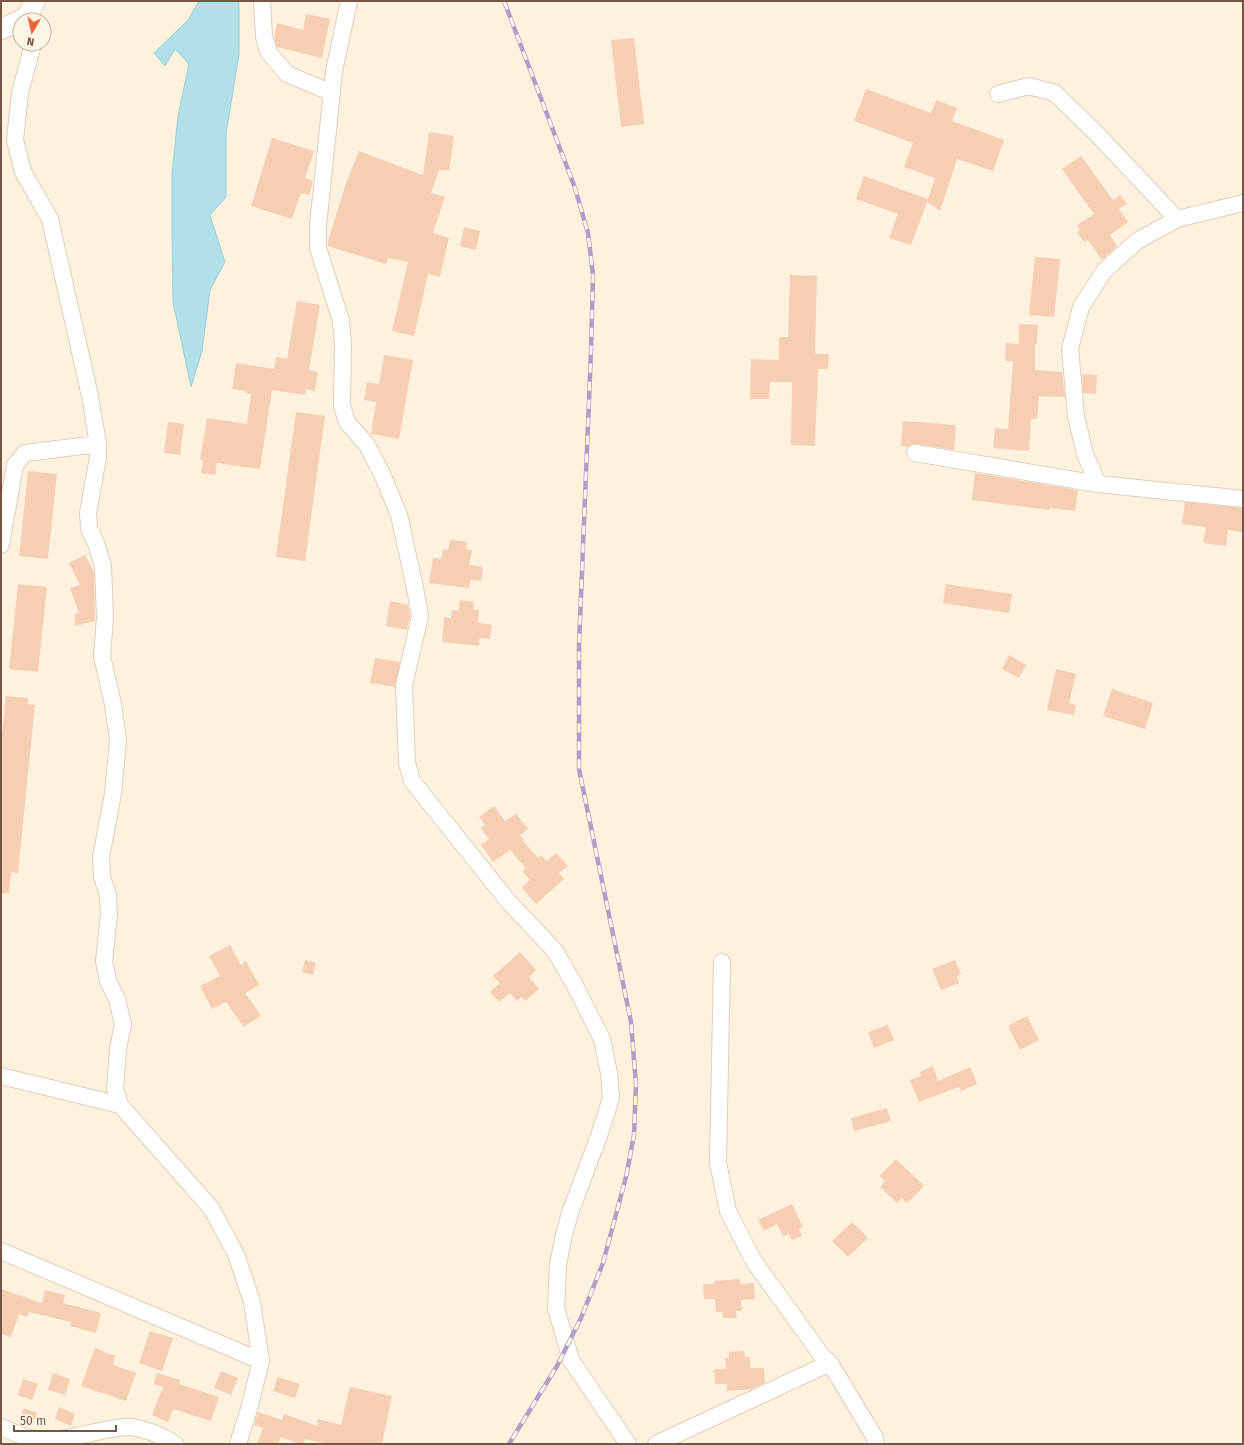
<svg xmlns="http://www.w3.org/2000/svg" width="1244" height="1445" font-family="'Fira Sans',sans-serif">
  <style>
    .water { fill: #b2e0e8; stroke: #97d0da }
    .building { fill: #f5ceb4 }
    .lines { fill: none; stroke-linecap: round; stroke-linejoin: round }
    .minor-casing { stroke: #e2cdba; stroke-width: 18 }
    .tertiary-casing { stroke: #e2cdba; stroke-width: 22 }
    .minor { stroke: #fff; stroke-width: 16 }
    .tertiary { stroke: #fff; stroke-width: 20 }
    .rail-casing { stroke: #b39dc7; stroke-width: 4.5 }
    .rail { stroke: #fff5e6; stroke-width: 3; stroke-dasharray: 9; stroke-linecap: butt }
  </style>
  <rect width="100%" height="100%" fill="#fef1de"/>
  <path class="water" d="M199,1H239V54L226,134V197L210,215L225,262L210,290L202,351L191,387L173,302L172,230V173L178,116L189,64L175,49L165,66L154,53L188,20Z"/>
  <path class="building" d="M306,14L330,19L322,58L277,47L274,37L277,23L303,30Z
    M634,38L644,124L621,127L611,40Z
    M866,89L931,113L936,100L957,108L952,121L1004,140L993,171L957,159L940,211L927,202L911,245L889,238L898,214L856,199L864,176L928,199L935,178L904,167L913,143L854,121Z
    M429,132L454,136L449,171L439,170L431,193L445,197L433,233L449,238L440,277L428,274L414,336L392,331L408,262L388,258L386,264L328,246V241L346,183L359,151L423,175Z
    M272,138L314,151L305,178L313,181L309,195L301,193L292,219L251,206Z
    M1081,156L1113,200L1120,195L1127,204L1119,209L1128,222L1110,235L1117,246L1102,260L1088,240L1084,242L1077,232L1080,230L1077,225L1094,214L1062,169Z
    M464,227L480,231L476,250L460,246Z
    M1035,257L1060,259L1054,317L1029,315Z
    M790,275L817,276L815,354H829L828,369H818L815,446L791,445L792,382H770L769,399H750L751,359L779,360V337H788Z
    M297,301L320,305L309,370L318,372L315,391L306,389L305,395L272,390L260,469L217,463L215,475L201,473L203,461L200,460L207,418L247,424L251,394L246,393V391L232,389L236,363L274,369L276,357L287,359Z
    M1019,324L1038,325L1037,344H1035V370L1062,372L1065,397L1039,396L1037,419H1031L1029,451L993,448L995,428L1008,429L1013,361H1005L1006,343L1019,344Z
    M384,355L413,360L399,439L371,434L376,402L364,400L367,382L379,384Z
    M1082,374L1097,375L1096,394L1083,393Z
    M296,412L325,416L305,561L276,557Z
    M903,421L956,425L954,450L917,444H912L908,447L901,446Z
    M168,422L184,424L180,455L164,453Z
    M28,471L57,474L48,559L19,556Z
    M975,473L1078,490L1075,511L1050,508V510L972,500Z
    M1185,502L1243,508V532L1228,530L1226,546L1203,543L1206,527L1182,524Z
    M450,540L467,542L466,549L472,550L469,565L483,567L481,581L470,580L469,588L429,583L433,558L442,559L443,549L448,550Z
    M85,555L94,572L95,621L75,626V613H79L70,588L80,585L69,563Z
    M18,584L47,587L38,672L9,669Z
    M946,584L1012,594L1009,613L943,603Z
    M460,600L474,602L473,610H479L478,623L492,625L490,639L479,638V646L442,642L444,617L451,618L452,610L459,611Z
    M390,601L408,605L410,616L407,630L386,626Z
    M1009,655L1026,665L1019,678L1002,669Z
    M375,658L400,662L395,687L370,683Z
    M1056,669L1076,674L1069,703L1076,705L1074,715L1047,710Z
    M1112,689L1153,703L1145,729L1103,716Z
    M6,696L28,698V704L35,705L18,873L11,872L9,893H1V745Z
    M494,806L505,821L516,814L528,829L520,835L524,840L523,841L538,858L541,855L547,861L556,853L568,866L559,873L564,879L536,904L522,888L530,880L522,871L526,868L510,850L493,862L481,845L489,839L481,828L485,825L479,817Z
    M230,945L241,965L246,961L259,985L245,993L261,1015L244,1027L226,1002L212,1009L200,986L220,976L209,956Z
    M520,952L536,970L529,977L539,989L525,1001L522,997L517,1001L510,993L499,1002L490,992L500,983L493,976Z
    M305,960L316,963L313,975L302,972Z
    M955,960L961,974L957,977L959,983L941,990L932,969Z
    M1027,1016L1039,1040L1020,1050L1008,1026Z
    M888,1025L894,1040L874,1048L868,1032Z
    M933,1066L938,1081L970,1067L977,1084L961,1091L959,1087L919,1102L910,1080L921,1076L920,1072Z
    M887,1108L891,1121L854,1131L851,1118Z
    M896,1159L924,1186L907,1203L902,1198L897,1203L880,1187L885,1181L880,1176Z
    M792,1204L803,1227L799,1229L802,1236L792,1240L789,1234L783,1236L777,1224L764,1231L758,1220Z
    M852,1222L868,1238L848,1257L832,1241Z
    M740,1279V1284L754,1283L755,1299L741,1300L742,1311H736L737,1318H723L722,1312H716L715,1299H704L703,1284H715L714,1281Z
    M1,1289L42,1303L45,1290L65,1295L63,1303L101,1313L96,1333L70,1326L71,1322L29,1312L27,1317L19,1314L11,1337L1,1334Z
    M150,1331L173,1338L162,1371L139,1363Z
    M95,1348L105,1352V1353L115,1355L113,1365L136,1373L126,1401L81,1386Z
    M744,1351L745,1357H750V1368H764L765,1383L751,1389L727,1391V1384H715L714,1369H726L725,1358H729V1352Z
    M221,1371L238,1378L231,1395L214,1388Z
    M53,1373L70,1379L65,1395L48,1390Z
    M157,1373L180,1380L179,1384L219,1397L211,1421L173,1409L168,1422L152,1415L163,1387L154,1384Z
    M278,1377L300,1384L295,1398L273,1391Z
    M23,1379L38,1384L32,1400L18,1395Z
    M350,1387L392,1396L382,1444H328L305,1439L303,1444H300L281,1437L278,1444H257L263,1428L254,1425L258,1412L282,1420L284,1414L317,1426L318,1419L341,1425Z
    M59,1407L75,1414L71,1426L55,1419Z
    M24,1408L37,1413L32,1426L19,1422Z"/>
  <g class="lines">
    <defs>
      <path id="minor" d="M262,1L264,37L269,53L287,74L332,93
        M349,1L334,71L318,226V248L341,321L343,345L342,406L347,422L367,445L383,476L399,515L415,588L420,616L404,686L407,763L412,781L508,901L555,951L573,982L602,1039L609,1073L611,1098L599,1136L571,1210L564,1234L558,1265L556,1308L571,1360L628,1444
        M33,44L20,93L15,140L23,172L50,219L90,396L98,444V457L88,513L89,528L96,543L103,566L105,617L102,656L113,704L118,740L113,794L101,857L102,877L108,895L109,914L104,961L108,981L117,999L123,1024L118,1049L115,1089L120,1105L211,1208L236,1254L252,1302L261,1361L249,1409L238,1444
        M998,94L1029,86L1055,93L1098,135L1177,219
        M915,453L1098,484L1243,499
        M1098,484L1085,454L1076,416L1070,349L1081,307L1104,271L1137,241L1177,219L1243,203
        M1,545L15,465L25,453L98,444
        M722,962L718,1163L728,1211L753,1260L822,1356L830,1363
        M1,1076L120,1105
        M1,1251L261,1361
        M1,1427C15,1433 29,1440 45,1440C72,1440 99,1429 126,1427C140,1426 163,1436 175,1444
        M656,1444L830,1363L875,1438L876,1444"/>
      <path id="tertiary" d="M21,20L27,17L35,1
        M1,29L20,21"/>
    </defs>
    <use href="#minor" class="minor-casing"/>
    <use href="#tertiary" class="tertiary-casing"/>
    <use href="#minor" class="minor"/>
    <use href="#tertiary" class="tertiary"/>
    <defs>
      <path id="rail" d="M504,1L575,188L588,233L593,275L591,351L579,645V769L631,1022L636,1084L634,1135L626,1177L603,1263L581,1318L557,1366L509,1444"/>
    </defs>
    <use href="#rail" class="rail-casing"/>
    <use href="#rail" class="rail"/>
  </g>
  <rect width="1244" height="1445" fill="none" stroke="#755645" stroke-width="4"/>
  <g transform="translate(32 32) rotate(189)"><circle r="19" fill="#fff5e6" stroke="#c8b5a6"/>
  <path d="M0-3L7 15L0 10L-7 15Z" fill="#f1633a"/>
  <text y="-6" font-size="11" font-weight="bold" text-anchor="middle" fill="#755645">N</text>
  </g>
  <path d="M14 1425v6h102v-6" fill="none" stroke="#755645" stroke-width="2"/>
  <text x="20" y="1425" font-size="12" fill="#755645" stroke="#fff5e6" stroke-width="3" paint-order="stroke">50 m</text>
</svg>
